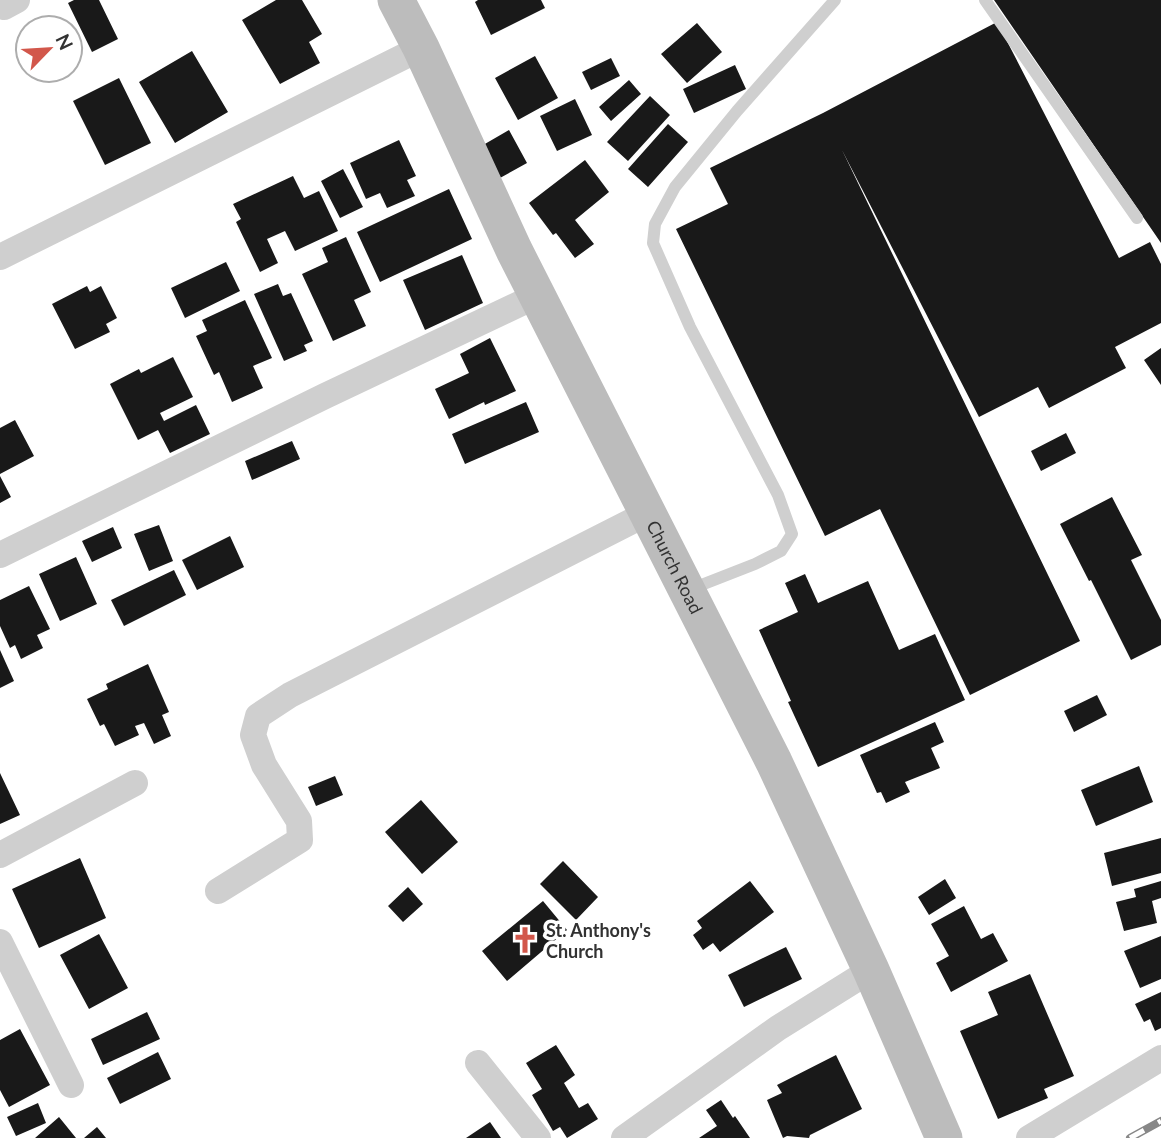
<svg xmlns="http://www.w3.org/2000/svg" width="1161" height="1138" font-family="Lato,sans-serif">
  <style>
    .building { fill: #191919 }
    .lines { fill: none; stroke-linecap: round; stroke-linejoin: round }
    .lane { stroke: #cfcfcf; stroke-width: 12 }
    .street { stroke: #cfcfcf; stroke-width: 26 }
    .secondary { stroke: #bcbcbc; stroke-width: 37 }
    .rail-casing { stroke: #878787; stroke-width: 8 }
    .rail { stroke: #fff; stroke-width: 5; stroke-dasharray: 16; stroke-linecap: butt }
    .labels { text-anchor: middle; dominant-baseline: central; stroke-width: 7; stroke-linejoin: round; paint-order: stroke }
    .street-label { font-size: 18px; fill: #323232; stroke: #fff }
    .poi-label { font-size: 18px; font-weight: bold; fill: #323232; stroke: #fff; text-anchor: start }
  </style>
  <rect width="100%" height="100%" fill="#fff"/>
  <path class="building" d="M74,0H99L118,39L92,52L68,3Z
    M276,0H302L322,34L309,42L320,63L280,84L242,20Z
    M478,0H541L545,8L491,35L475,2Z
    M994,0H1161V243Z
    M997,22L1119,258L1150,242L1161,264V323L1115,347L1126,368L1049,408L1038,387L979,417L842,150L1080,641L970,695L880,509L825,536L676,229L728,204L710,168L823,113Z
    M697,23L722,52L687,83L661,54Z
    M192,51L228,112L175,143L139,82Z
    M535,56L558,98L518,120L495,78Z
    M611,58L620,76L591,90L582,72Z
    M735,65L746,89L694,113L683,89Z
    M119,78L151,143L105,165L73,101Z
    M629,80L641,94L611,121L599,107Z
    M650,96L670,115L628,161L607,142Z
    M575,99L592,135L557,151L540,116Z
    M668,124L688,142L648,187L628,169Z
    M509,130L527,163L489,184L471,152Z
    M399,140L416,176L407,180L415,196L387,208L380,193L366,199L350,163Z
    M585,160L609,192L575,220L594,244L575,258L556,233L553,235L529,203Z
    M343,169L363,207L340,218L321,181Z
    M293,176L304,198L319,191L338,231L295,251L285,231L267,239L278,263L260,272L236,222L241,219L233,204Z
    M449,189L472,239L380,282L357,232Z
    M346,237L371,292L354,300L366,326L333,341L302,274L328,262L322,248Z
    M462,255L483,303L425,330L403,280Z
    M226,262L240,291L185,318L171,288Z
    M278,284L283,296L291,293L313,341L304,345L307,351L284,361L254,294Z
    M87,286L90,292L101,286L117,318L106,324L110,332L75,349L52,304Z
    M245,300L272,358L253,366L263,388L232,402L219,372L214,375L196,336L207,331L202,320Z
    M490,338L516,391L485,405L484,402L449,419L435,389L469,373L460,354Z
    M1161,348V385L1144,360Z
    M173,357L193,397L160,413L164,421L196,405L210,434L170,453L158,430L138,440L110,384L139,369L141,373Z
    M526,402L539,432L465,464L452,434Z
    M15,420L34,456L0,474V428Z
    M1066,433L1076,453L1041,471L1031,451Z
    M292,441L300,459L252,480L245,461Z
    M0,476L11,497L0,503Z
    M1112,497L1142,555L1131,560L1161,620V645L1131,660L1091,580L1089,581L1060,524Z
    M159,525L173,561L149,571L134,534Z
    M113,527L122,548L92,562L82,541Z
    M230,536L244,567L197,590L182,560Z
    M76,557L97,604L60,621L39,574Z
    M174,570L186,595L124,626L111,600Z
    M805,574L818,603L868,581L899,650L935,634L965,700L818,767L788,702L791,701L759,630L798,612L785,583Z
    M29,586L50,629L37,635L43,648L21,659L15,645L10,648L0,626V600Z
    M0,650L14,681L0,688Z
    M148,664L169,712L162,715L171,736L154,744L144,723L135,726L139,735L115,746L104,724L100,726L87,699L108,689L106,684Z
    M1097,695L1107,715L1074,732L1064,711Z
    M935,722L944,742L931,748L940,768L905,782L910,792L886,803L881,792L877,793L860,755Z
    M1139,766L1153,802L1096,826L1081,790Z
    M0,773L20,815L0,824Z
    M335,776L343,795L316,806L308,787Z
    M421,800L458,842L422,874L385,832Z
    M1161,838V873L1112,886L1104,853Z
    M80,858L106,918L39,948L12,889Z
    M563,861L598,897L576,920L540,884Z
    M945,879L956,898L929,915L918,897Z
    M750,881L774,912L720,952L713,943L703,950L693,935L702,928L697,921Z
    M1161,881V898L1152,901L1157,923L1124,931L1116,902L1136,897L1134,889Z
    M408,887L423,904L403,922L388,906Z
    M543,901L567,930L507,981L482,951Z
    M964,906L981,939L993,933L1008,961L951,992L936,963L949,956L931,924Z
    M99,934L128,988L89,1009L60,955Z
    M1161,936V979L1140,988L1124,951Z
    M786,947L802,979L744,1007L728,975Z
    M1030,974L1074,1076L1044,1089L1048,1098L998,1119L960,1031L998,1015L988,992Z
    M1161,992V1028L1155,1031L1150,1019L1144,1022L1135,1004Z
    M147,1012L160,1039L103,1065L91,1039Z
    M20,1029L50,1085L9,1107L0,1090V1040Z
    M556,1045L575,1075L564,1083L579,1108L588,1103L598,1119L567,1138L560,1127L553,1131L532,1095L542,1089L526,1063Z
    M158,1052L171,1079L120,1104L107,1078Z
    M836,1055L862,1109L810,1135L809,1138L787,1136L783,1138L767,1100L782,1093L777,1085Z
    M721,1100L733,1118L735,1116L750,1138H699L717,1126L706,1110Z
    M38,1103L46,1123L16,1136L7,1117Z
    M59,1117L76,1138H35Z
    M490,1122L501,1138H466Z
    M97,1127L106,1138H84Z"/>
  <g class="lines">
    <path class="lane" d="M985,0L1137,218
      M691,589L755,564L781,551L792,534L778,495L690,327L653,243L655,224L675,187L737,111L835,0"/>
    <path class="street" d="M4,7L17,0
      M0,257L421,48
      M0,555L325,396L536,296
      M0,855L135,783
      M218,891L300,840L299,821L264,765L253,735L258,716L290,695L648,513
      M0,942L71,1085
      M478,1063L538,1138
      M624,1138L778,1028L871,970
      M1029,1138L1161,1058"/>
    <path class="secondary" id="s1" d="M396,0L421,48L514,250L774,762L871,970L944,1138"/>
    <defs>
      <path id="rail" d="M1130,1138L1161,1121"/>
    </defs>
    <use href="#rail" class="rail-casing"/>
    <use href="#rail" class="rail"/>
  </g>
  <defs>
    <symbol id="church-bare" viewBox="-9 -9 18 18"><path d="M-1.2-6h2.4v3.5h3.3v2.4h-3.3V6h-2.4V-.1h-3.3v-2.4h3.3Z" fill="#d2574b" stroke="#fff" stroke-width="2.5" paint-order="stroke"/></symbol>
  </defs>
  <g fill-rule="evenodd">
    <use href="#church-bare" x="506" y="921" width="38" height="38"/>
  </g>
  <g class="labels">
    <g class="street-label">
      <text stroke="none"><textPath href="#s1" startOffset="632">Church Road</textPath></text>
    </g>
    <g class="poi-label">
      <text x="546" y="930">St. Anthony's<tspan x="546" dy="21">Church</tspan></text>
    </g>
  </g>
  <g transform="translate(49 49) rotate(65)"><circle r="33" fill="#ffffff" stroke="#adadad" stroke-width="2"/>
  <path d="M0-5L12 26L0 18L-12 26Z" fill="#d2574b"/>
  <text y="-10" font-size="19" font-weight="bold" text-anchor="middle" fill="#323232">N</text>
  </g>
</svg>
